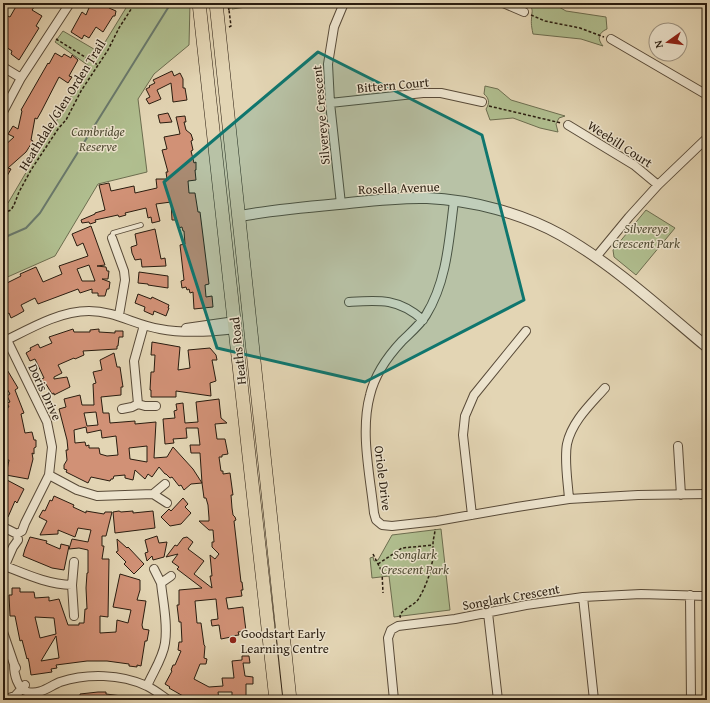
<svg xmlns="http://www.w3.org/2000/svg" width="710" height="703" font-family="'Gentium Book Plus',serif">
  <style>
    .green { fill: #b0be8f; stroke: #6c6d4f }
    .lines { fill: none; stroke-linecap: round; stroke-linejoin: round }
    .stream { stroke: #6a7a6d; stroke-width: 2 }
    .building { fill: #d19176; stroke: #291c0f; fill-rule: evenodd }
    .service-casing { stroke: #584a38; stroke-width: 5.5 }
    .minor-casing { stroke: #584a38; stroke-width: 10 }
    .tertiary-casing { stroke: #584a38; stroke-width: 12 }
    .primary-casing { stroke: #291c0f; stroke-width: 14 }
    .path { stroke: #291c0f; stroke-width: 1.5; stroke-dasharray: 3 2; stroke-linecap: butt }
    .service { stroke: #ede4ce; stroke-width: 4 }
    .minor { stroke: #ede4ce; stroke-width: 8 }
    .tertiary { stroke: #ede4ce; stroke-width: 10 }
    .primary { stroke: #e3d5b4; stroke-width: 13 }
    .marked { fill: #0f766e; fill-opacity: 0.2; stroke: #0f766e; stroke-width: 3; stroke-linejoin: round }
    .poi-dot { fill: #8f2418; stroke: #ede4ce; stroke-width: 1.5 }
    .labels { text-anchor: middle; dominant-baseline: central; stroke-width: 3; stroke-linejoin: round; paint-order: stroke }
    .street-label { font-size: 13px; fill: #291c0f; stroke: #ede4ce }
    .park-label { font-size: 13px; font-style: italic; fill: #524d35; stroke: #ede4ce }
    .poi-label { font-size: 13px; fill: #291c0f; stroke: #ede4ce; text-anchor: start }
  </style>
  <rect width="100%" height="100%" fill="#e3d5b4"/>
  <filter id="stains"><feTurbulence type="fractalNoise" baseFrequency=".005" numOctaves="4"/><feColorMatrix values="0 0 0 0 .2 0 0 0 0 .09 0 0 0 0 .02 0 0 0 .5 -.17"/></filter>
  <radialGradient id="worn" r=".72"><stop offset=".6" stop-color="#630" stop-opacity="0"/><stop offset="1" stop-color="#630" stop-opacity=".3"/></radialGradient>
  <path class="green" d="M129,3H190L189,45L154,74L138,99L147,172L98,184L55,256L3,279V206L8,203L89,66L55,42L63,31L99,52Z
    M232,3H263L261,5L232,9Z
    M532,3H552L566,11L606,17L607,29C598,33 597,39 603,46L581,39L533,34C531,24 531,23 532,13C533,9 530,8 532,3Z
    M485,86L498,89L511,100L565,116L559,118L556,124L558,132L540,128L513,118L490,120L486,109C490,103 489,98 484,94Z
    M646,210L675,228L636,275L614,257L613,250Z
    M441,529L450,610L394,617L389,576L372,578L370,558L373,557L374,561L378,560L392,535Z"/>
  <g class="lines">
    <path class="stream" d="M3,238L26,228L40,213L171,3"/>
  </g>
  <path class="building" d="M18,3L24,6L26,3H37L32,10L42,16L36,26L39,28L19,60L11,54L12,51L3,45V14L10,17Z
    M91,3H111L109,8L116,11L115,16H113L103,32L96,27L89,38L84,35L82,39L71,32L82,12L86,15Z
    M55,53L62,57L64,54L71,58L72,55L78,60L69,76L72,77L68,83L59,77L41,112L37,119L35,118L31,140L33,141L26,152L8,168L11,169L3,183V147L14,137L8,134L13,126L18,129L22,111L21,110L48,63L49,64Z
    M172,71L174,76L180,73L183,79V88H185L187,100L173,102L171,83L157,90L161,99L149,104L146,99L150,97L146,89L150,87L149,86L155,83L153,80Z
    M168,113L172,122L160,123L158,115Z
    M185,116L186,122H184L186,130L191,134L193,140L191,141L193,150L191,151L194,163L196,162V170H195L196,180L188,181L189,193H195L198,212H200L209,284L205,285L206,297L212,296L213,307L194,309L193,292L190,293L189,289L187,290L186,287L182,288L181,281L184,280L180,245L185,244L184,231H183L182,227L178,228L177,220H172L171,202L156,204L160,221L152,223L151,217L148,218L146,208L125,213L126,215L119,217L118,215L95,220L96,222L90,224L89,222L82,223L81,220L95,214V213L105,210L99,185L109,183L111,191L134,186L135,193L157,188L156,179H167L166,172H168L162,150L167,149L164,137L180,134L176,117Z
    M91,226L105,265L97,266L106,267L107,271H109L108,279H102L110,282L109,289H107L105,296H98V293H92V289L80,293L78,289L38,304L35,298L21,305L24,311L17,315L11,318L9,313L3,316V285L21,276L20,274L36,267L43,282L62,274L59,266L88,256L83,243L77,246L72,234ZM89,265L95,281H82L77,269Z
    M155,229L161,259L165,258L166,266L142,267L141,259L135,260L132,253L131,247L137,245L135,234Z
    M139,272L168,276V288L148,285V284L138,283Z
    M138,294L151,299L152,297L169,305L168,308H169L166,316L154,311L153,315L144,311L145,307L135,303Z
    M73,329L74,332H90V330L99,329V332L115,333V331H123V337H119L118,346H117V349L83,351L84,355L75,359L74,358L58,365L62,373L54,377V379L67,377L70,387L54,395V393L52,394L46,384L42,386L39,380L44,378L35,359L30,361L26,353L31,350L30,348L38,344L40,348L52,343L49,337Z
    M152,342L180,347L178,370L190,368L188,350L210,348L216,355L217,360H212L216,381L210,383L211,396L176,391V397H151V390H150L151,372H154L155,355H151Z
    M114,353L117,367H120L123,387H121V395L101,397L103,413H109L110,423L135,421V424L156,422L154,458L167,457L173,447L193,469L202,483L191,484L184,490L181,485L179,486L172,477L170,478L166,474H165L159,467L152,477L148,474L145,479L135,470L133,480L125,478V475L114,476L113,479H111L110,481L91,477L88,483L66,472L67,470L64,469V465L67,460L66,450H68L67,440L59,409L66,407L64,399L80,395L82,405H94L93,384L96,383L93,372L102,370L100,360ZM96,412L98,425L87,426L84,413ZM86,427L87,433L101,430L102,438L116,436L118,455L107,456L100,454L99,448H89V445L86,446L85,442L75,443L74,430ZM147,446V462L130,459L129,448Z
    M3,363L18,388L15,390L24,413L21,414L25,433L32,432L34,440H36V447L34,448V454L32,453L33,459L28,479L6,475L9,460H7L6,443L3,444V409L9,407L7,403L10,402L7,396L10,394L3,382Z
    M219,399L221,418L227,423L215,424L217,439H225L228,454L222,455V457H219L221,471H223V474L230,473L233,495H231L232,508L233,515L235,517L236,520L234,521L241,582H242L243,590H241L242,596L226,598L228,609L243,607L246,631L238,632L239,635L231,636V637L221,639L219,625L212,626L211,620L218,619L216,599L195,601L197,623H201L204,645L205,646L204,658L207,659L206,664H200L194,679L209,687L223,686L222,678H234L232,661L242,660V656H249L250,663H243L245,676L253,677V684H246V700H232V692H218L219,700H190L169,688L170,687L165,684L172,671L171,670L173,665H175L181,651L178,650L179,642H182L181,622H179L177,605H179V590L202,588L177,569L179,567L172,562L178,554L166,557L175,545L177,546L183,538L187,537L193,542L188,549L204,561L194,574L212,588L210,576H212L210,555L215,559L219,554L212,547V542H214L213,530H209L199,521H209V518L208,505L206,498H204L202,483L200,453H191L190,445H200L198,428H186L187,438L173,439L174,443L165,444L163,419L175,418L174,411L177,410L176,404L183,403L185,423L198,422L196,402Z
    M7,480L24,489L17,503L15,501L8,517L3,515V488Z
    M54,496L74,505L73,507L86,513V511L104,514L105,512H112L106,536H102V546H104L102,559H109L108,617L100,616V633L116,632L117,620L128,623L131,610L113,607L120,574L140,580V590L137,600L146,601L142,625L143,629L149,630L147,641H145L141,666L137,665V667L129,666V664L107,661H87L56,665L57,668L51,669L52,672L31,675L29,662L28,658L27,659L22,640L20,641L15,616H10L9,595H12V588H20V592H34L35,598L49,597V601L59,599L68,625H79V623H84L85,609H87L86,588L87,573H88V550L79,548L69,549L72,539L88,542L91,530L78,528L75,537L58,530V534L40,535L47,521L39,517L43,510L45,511L50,500L52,501ZM35,617L54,618L56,634L40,638ZM56,636L59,658L41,661Z
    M183,498L188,504L185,507L191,513L181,524L170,526L161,517L169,509L171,511Z
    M119,511L121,512L133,511V513L153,511L155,528L115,533L113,512Z
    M157,536L159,543L167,542L164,557L153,560L152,556L147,561L145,553L148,552L145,540Z
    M30,537L47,541L46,543L60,549L61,544L69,546L64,570L52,568L23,556L25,549Z
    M117,539L127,548L128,547L144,564L134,574L124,564L126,562L116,552L118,551Z
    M98,692H106V694L122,696V700H80V694Z"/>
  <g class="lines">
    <defs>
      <path id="service" d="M112,238L113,233L141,225"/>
      <path id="minor" d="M503,3L524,12
        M611,39L707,95
        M3,67L21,78
        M330,103L423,93H441L482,102
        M3,112L21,78L70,3
        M568,125L634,165L658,185
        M454,201C449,240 447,281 426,315C420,325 410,333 402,341C387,357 375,374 370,395C360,432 370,475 374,513L376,520L382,525L392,526L437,521L517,507L569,499L638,495L707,494
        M341,204L330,103L328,64L334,27L344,3
        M112,238L124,271L125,280L119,315
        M596,257L629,217L658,185L707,138
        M349,302C379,300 398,298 423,320
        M186,328L235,321
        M7,340L47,422L52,447L49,475L25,523L22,531L17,534
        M3,342C29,329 59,311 89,311C115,311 135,325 160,329C185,334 211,332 236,329
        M138,404L134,361L144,325
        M138,404L145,406H156
        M122,409L132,407L138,404
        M678,446L681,495
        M49,475L77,490L97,496L153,494
        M165,484L153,494L167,503
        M569,499C568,483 564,460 567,444C572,421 591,404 605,388
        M472,515L463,435L465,416L474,395L526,331
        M3,527L17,534
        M5,566C28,575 47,584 72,585
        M154,569L161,583L171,576
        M3,570L13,547L18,540L17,534
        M690,595L691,700
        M583,597L594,700
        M488,613L498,700
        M74,616L72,585L74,562
        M3,632L14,664L16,668
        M14,664C14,674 17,689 28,692C40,695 50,686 60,682C87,673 121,674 147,686C155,690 161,695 168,700
        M147,686C153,672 163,658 165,643C168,624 163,602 161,583
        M3,700L15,696L25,685
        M394,700L388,638L391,630L398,626L455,619L526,605L583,597L641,594L707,596"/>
      <path id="tertiary" d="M240,216C272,210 306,207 339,204C368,201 397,197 427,198C472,200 521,213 561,235C614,265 660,308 707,347"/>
      <path id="primary" d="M199,3L276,700
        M216,3L290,700"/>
    </defs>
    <use href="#service" class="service-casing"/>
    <use href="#minor" class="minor-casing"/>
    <use href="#tertiary" class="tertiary-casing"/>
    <use href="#primary" class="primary-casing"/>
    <path class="path" d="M227,3L229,10
      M531,15L545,21L580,28L604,37
      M229,27L231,26L229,10L231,6L235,3
      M56,39L98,65
      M489,106L561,123
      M3,213L11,210L14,205L19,192L31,170L58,129L66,120L81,91L108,50L119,28L135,3
      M373,554L382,572L383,593
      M378,564L402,548L433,545
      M401,617H400C400,609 415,606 419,598C425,588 430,575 432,563C434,557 433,551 433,544C433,539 435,534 435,529"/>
    <use href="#service" class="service"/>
    <use href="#minor" class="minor"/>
    <use href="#tertiary" class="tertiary"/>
    <use href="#primary" class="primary"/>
  </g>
  <path class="marked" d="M318,52L482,135L524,300L365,382L217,348L164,182Z"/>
  <circle class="poi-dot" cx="233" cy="640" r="4"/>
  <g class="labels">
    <g class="street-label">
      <text transform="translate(393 85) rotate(-5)">Bittern Court</text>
      <text transform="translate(62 105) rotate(-58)">Heathdale/Glen Orden Trail</text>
      <text transform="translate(321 115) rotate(-95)">Silvereye Crescent</text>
      <text transform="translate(620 144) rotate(33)">Weebill Court</text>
      <text transform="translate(399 188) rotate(-2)">Rosella Avenue</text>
      <text transform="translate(238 351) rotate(-96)">Heaths Road</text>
      <text transform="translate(45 392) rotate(65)">Doris Drive</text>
      <text transform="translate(383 478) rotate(83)">Oriole Drive</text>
      <text transform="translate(511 597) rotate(-10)">Songlark Crescent</text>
    </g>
    <g class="park-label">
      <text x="98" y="131">Cambridge<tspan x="98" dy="15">Reserve</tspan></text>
      <text x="646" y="228">Silvereye<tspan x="646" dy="15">Crescent Park</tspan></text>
      <text x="415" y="554">Songlark<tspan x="415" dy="15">Crescent Park</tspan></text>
    </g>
    <g class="poi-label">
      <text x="241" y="633">Goodstart Early<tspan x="241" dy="15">Learning Centre</tspan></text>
    </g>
  </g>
  <rect width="710" height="703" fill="none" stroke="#e3d5b4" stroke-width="16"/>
  <rect x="4" y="4" width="702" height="695" fill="none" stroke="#291c0f" stroke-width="2"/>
  <rect x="8" y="8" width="694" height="687" fill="none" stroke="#291c0f"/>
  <g transform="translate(668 42) rotate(256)"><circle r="19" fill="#ede4ce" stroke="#9f9482"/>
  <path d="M0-3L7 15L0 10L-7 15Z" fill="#8f2418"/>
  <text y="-6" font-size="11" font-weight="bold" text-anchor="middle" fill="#291c0f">N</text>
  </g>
  <rect width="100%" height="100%" filter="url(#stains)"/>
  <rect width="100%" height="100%" fill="url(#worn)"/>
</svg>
